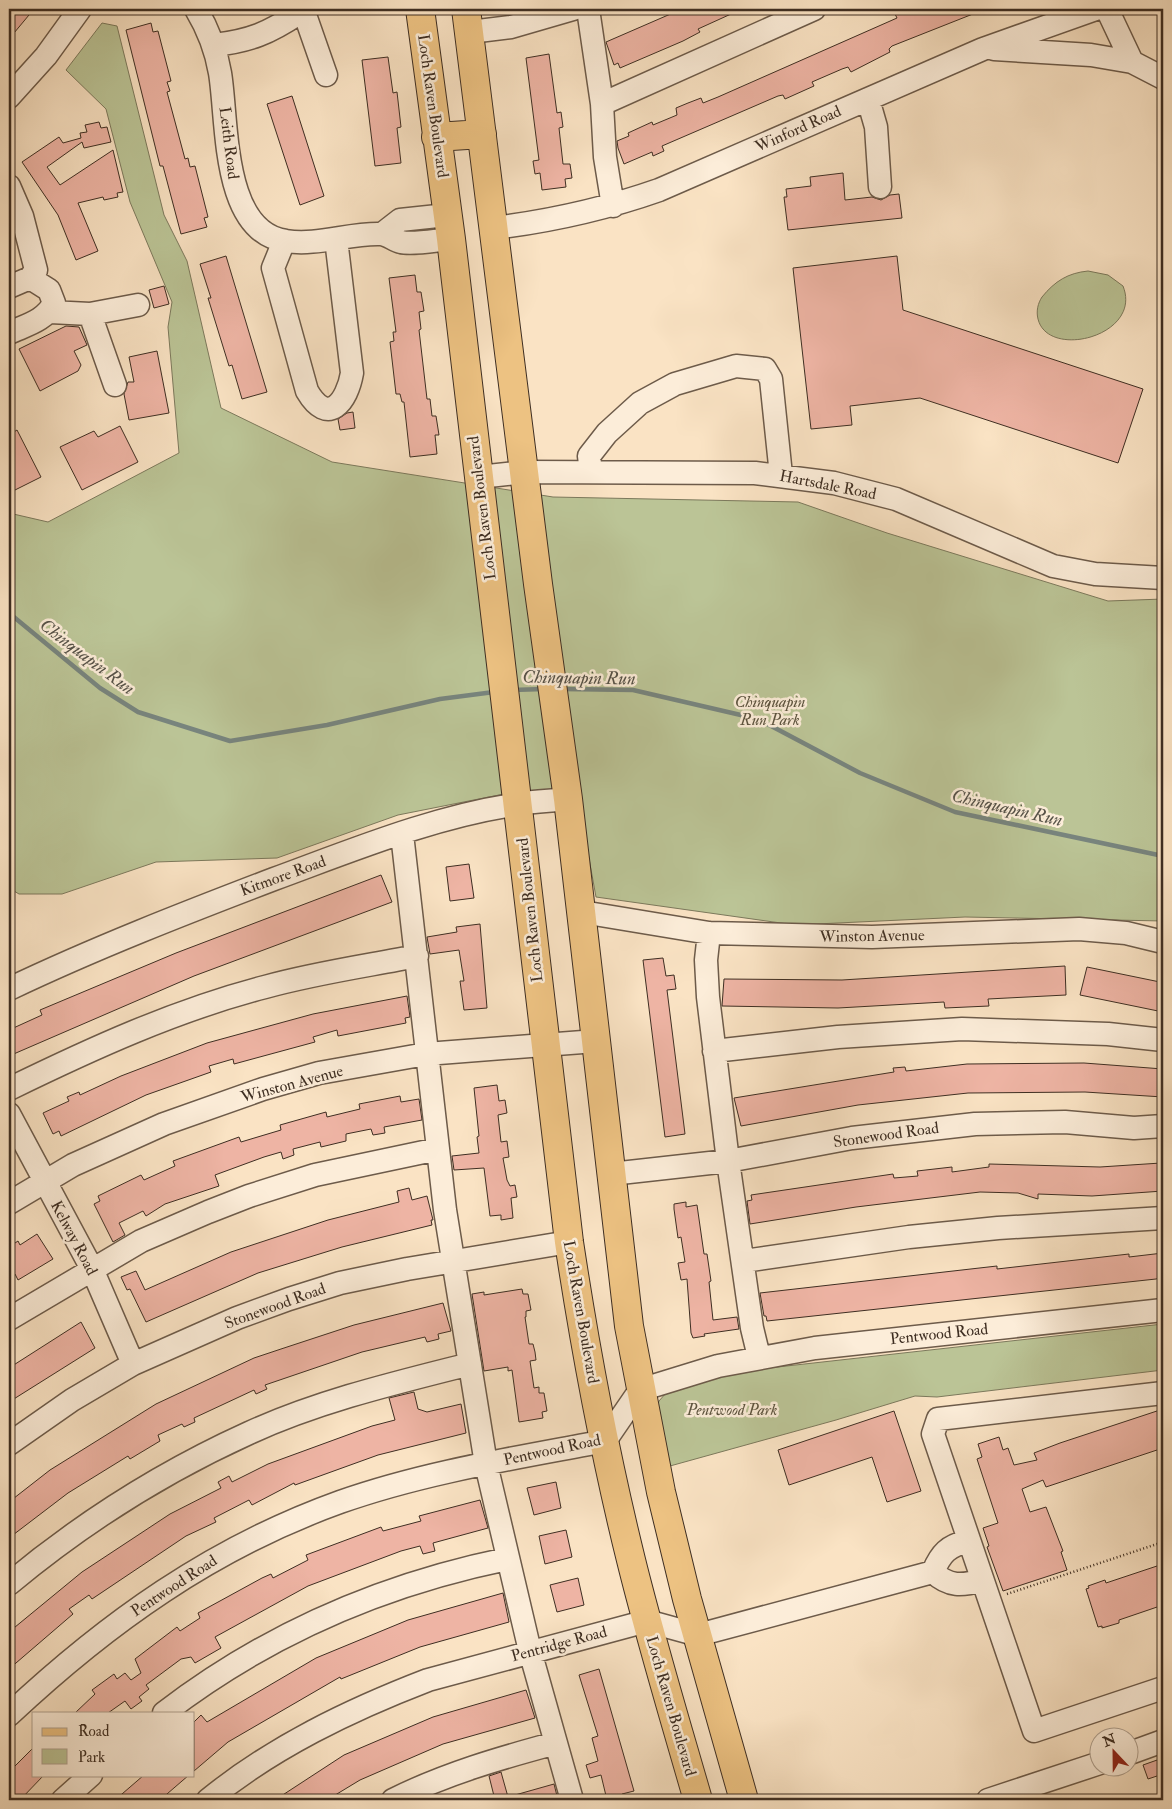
<svg xmlns="http://www.w3.org/2000/svg" width="1172" height="1809" font-family="'IM FELL Double Pica',serif">
  <style>
    .green { fill: #bbc496; stroke: #7c795c }
    .lines { fill: none; stroke-linecap: round; stroke-linejoin: round }
    .stream { stroke: #78847d; stroke-width: 4.5 }
    .building { fill: #eeb4a4; stroke: #3e2e22 }
    .minor-casing { stroke: #6d5b4a; stroke-width: 25 }
    .major-casing { stroke: #3e2e22; stroke-width: 30 }
    .path { stroke: #3e2e22; stroke-width: 2.5; stroke-dasharray: 1 2.5; stroke-linecap: butt }
    .minor { stroke: #fcedd9; stroke-width: 22 }
    .major { stroke: #edc282; stroke-width: 28 }
    .labels { text-anchor: middle; dominant-baseline: central; stroke-width: 5; stroke-linejoin: round; paint-order: stroke }
    .street-label { font-size: 16px; fill: #3e2e22; stroke: #fcedd9 }
    .park-label { font-size: 16px; font-style: italic; fill: #5d543f; stroke: #fcedd9 }
    .water-label { font-size: 18px; font-style: italic; fill: #565248; stroke: #fcedd9 }
  </style>
  <rect width="100%" height="100%" fill="#fae3c4"/>
  <filter id="stains"><feTurbulence type="fractalNoise" baseFrequency=".004" numOctaves="4"/><feColorMatrix values="0 0 0 0 .2 0 0 0 0 .09 0 0 0 0 .02 0 0 0 .5 -.17"/></filter>
  <radialGradient id="worn" r=".72"><stop offset=".6" stop-color="#630" stop-opacity="0"/><stop offset="1" stop-color="#630" stop-opacity=".3"/></radialGradient>
  <path class="green" d="M102,23L117,26L164,215L187,261L221,408L332,462L553,497L798,502L887,533L1108,601L1163,599V921L965,917L795,925L596,897L576,787L504,794L398,815L277,858L156,862L62,894H19L9,888V727L11,720L9,719V513L48,522L179,453L168,327L172,302L130,202L106,109L66,70Z
    M1088,271L1108,275L1123,286C1143,336 1048,360 1038,319C1036,311 1038,303 1042,297C1055,281 1068,273 1088,271Z
    M1163,1324V1370L937,1397L915,1396L836,1420L670,1466L656,1412L659,1401L666,1393L724,1373Z"/>
  <g class="lines">
    <path class="stream" d="M9,613L100,688L138,712L230,741L327,725L440,699L494,692
      M562,689L633,690L758,719L860,773L955,812L1163,856
      M512,690L544,689"/>
  </g>
  <path class="building" d="M9,9H34L9,39Z
    M682,9H742L698,29L700,32L683,41L620,68L618,63L614,65L606,42Z
    M901,9L983,10L892,46L889,49L890,52L851,72L848,67L842,69L812,82L814,86L785,99L783,95L778,96L662,146L664,151L653,156L652,152L624,164L618,148L617,141L629,136L628,133L652,122L653,125L677,115L676,108L688,103L701,98L703,103L718,97L897,18L894,12Z
    M151,23L153,32L158,31L171,81L167,82L170,91L167,92L185,159L188,158L190,167L195,166L208,217L204,218L207,227L181,234L163,166H160L126,30Z
    M549,54L557,113L561,112L563,127L559,128L563,164H570L572,178L565,179L566,187L542,190L540,173L535,174L533,161L539,160L526,58Z
    M388,57L393,93L397,92L401,127L397,128L401,163L375,166L362,60Z
    M292,96L324,196L300,205L267,104Z
    M99,122L101,128L107,127L111,142L84,148L82,142L47,167L60,185L113,150L123,192L117,193L118,197L104,200L103,197L78,203L98,251L76,260L58,215L22,162L59,137L63,143L81,138L80,133L87,132L85,125Z
    M843,173L845,200L872,197L881,200L890,195L899,194L902,218L788,230L784,197H787L786,189L811,186L810,177Z
    M226,256L267,392L242,399L232,365L229,366L208,298H211L200,264Z
    M897,256L903,310L1143,389L1118,463L920,398L850,406L852,425L811,429L793,268Z
    M415,275L417,292H421L424,311L419,312L421,329L419,330L427,399H430L432,416H436L439,435H435L437,454L410,457L404,402H402L400,394H396L390,342L394,341L393,332H396L389,278Z
    M164,286L169,304L154,308L149,290Z
    M66,326L79,327L87,345L74,351L81,365L78,371L40,391L19,349Z
    M157,351L169,413L129,420L124,394L128,382H134L129,357Z
    M353,412L355,428L340,430L338,419L347,413Z
    M120,426L138,462L82,490L60,447L94,431L98,437Z
    M17,430L41,477L9,493V435Z
    M469,864L474,898L450,901L446,867Z
    M381,875L392,902L194,976L9,1056V1030L42,1015L40,1010L176,953Z
    M480,924L487,1008L464,1010L460,981H464L459,950L430,954L427,937L457,932L456,927Z
    M663,958L666,976L674,975L676,989L667,990L685,1134L665,1137L643,960Z
    M1065,966L1066,995L988,999L989,1006L945,1008L944,1002L838,1008L722,1006L724,979L842,980Z
    M1087,967L1160,982L1159,987L1163,988V1012L1080,995Z
    M407,996L410,1017L405,1018L406,1023L338,1036L337,1030L313,1037L315,1042L234,1064L233,1059L209,1066L211,1072L146,1095L61,1136L59,1131L53,1134L43,1113L69,1101L67,1097L79,1092L80,1095L121,1076L207,1043L313,1014Z
    M1084,1063L1163,1069V1097L1085,1092L968,1093L858,1105L741,1126L734,1098L894,1072L893,1068L905,1067L906,1071L967,1064Z
    M497,1085L499,1101L505,1100L507,1113L498,1115L501,1142L507,1141L509,1157L503,1158L507,1180L510,1186L515,1185L517,1197L511,1198L513,1218L501,1220V1215L490,1216L484,1168L454,1170L452,1156L479,1153L477,1137L479,1136L474,1088Z
    M400,1096L401,1102L419,1099L422,1120L384,1127L385,1133L373,1135L371,1129L346,1134V1141L321,1147L320,1142L293,1149L294,1155L283,1159L281,1152L264,1157L215,1175L219,1186L165,1204L146,1216L143,1211L119,1223L125,1235L113,1242L94,1204L100,1201L98,1196L141,1175L144,1180L175,1166L173,1161L239,1137L241,1142L281,1130L280,1125L326,1112L327,1117L360,1109L359,1104Z
    M1161,1163V1169L1163,1168V1191L1092,1196L1038,1194V1199L1018,1193L980,1192L856,1207L750,1224L747,1201L752,1200L751,1195L893,1174L894,1178L918,1176L917,1171L952,1167V1172L989,1167V1164L1100,1167Z
    M409,1188L412,1200L427,1196L433,1220H431L432,1225L342,1247L258,1273L146,1322L130,1289L127,1290L121,1277L136,1271L145,1290L231,1252L328,1220L399,1202L397,1191Z
    M686,1202V1207L697,1205L704,1254H707L711,1281L709,1282L713,1320L737,1317L739,1329L704,1334L705,1336L693,1338L691,1333L687,1279L681,1280L678,1263L685,1262L681,1237L678,1238L674,1209V1204Z
    M37,1234L53,1259L18,1280L15,1274L9,1278V1247L18,1241L20,1245Z
    M1163,1253V1277L1156,1279L767,1321L766,1316H764L760,1293L997,1266V1269L1129,1254V1257Z
    M522,1289L523,1294H528L531,1310L526,1311V1317H525L529,1344H533L535,1352L536,1360L530,1361L534,1388L539,1387V1393H544L547,1411L542,1412L543,1418L519,1422L512,1370L508,1371V1367L484,1371L472,1294L484,1292V1295Z
    M443,1303L451,1331L438,1334L439,1339L427,1342L425,1337L362,1352L265,1385L267,1389L256,1394L254,1390L194,1418L195,1422L184,1427L182,1424L158,1435L160,1441L130,1459L128,1456L68,1493L9,1538V1502L50,1470L156,1404L254,1358L281,1349L354,1325Z
    M81,1322L95,1348L9,1402V1368Z
    M414,1392L418,1409L427,1412L461,1404L466,1433L378,1455L295,1485L294,1483L252,1505L249,1500L214,1518L216,1522L186,1536L92,1599L89,1595L69,1609L73,1614L9,1669V1632L82,1572L170,1514L221,1488L218,1482L229,1476L232,1482L268,1464L372,1426L395,1420L389,1398Z
    M1163,1409V1448L1046,1487L1043,1480L1022,1489L1030,1512L1046,1507L1063,1551L1061,1552L1067,1570L1003,1591L987,1547L989,1546L983,1528L998,1523L977,1459L982,1457L978,1444L999,1437L1003,1450L1008,1448L1014,1465L1037,1460L1034,1453L1060,1443Z
    M894,1411L921,1491L887,1502L872,1457L789,1485L778,1450Z
    M556,1482L561,1508L534,1515L527,1488Z
    M480,1500L488,1528L433,1543L435,1551L423,1554L420,1546L401,1551L308,1586L215,1637L221,1648L195,1663L191,1657L181,1659L146,1685L149,1689L139,1697L142,1701L131,1709L125,1701L108,1713H75L95,1694L92,1690L114,1674L117,1679L125,1673L131,1680L141,1673L135,1659L177,1627L180,1631L200,1618L198,1613L262,1578L271,1574L273,1578L308,1560L306,1555L381,1527L383,1531L421,1521L419,1516Z
    M566,1530L572,1557L545,1564L539,1536Z
    M1163,1564V1605L1119,1620V1623L1102,1628V1626L1098,1627L1086,1589L1089,1588L1088,1586L1105,1580L1106,1583Z
    M578,1578L584,1605L557,1612L550,1585Z
    M503,1593L509,1622L420,1647L341,1679L340,1677L228,1742L194,1771V1722L201,1715L207,1722L316,1658L379,1632L408,1620Z
    M599,1669L634,1791L622,1794L624,1800H607L601,1775L590,1778L586,1765L598,1761L592,1738L598,1736L579,1675Z
    M526,1690L535,1718L443,1744L360,1780L327,1800H275L344,1755L433,1717Z
    M34,1747V1775H44L20,1800H9V1772Z
    M1160,1759L1163,1774L1148,1779L1143,1765Z
    M501,1772L508,1797L554,1784L558,1800H495L489,1776Z
    M144,1775H189L160,1800H115Z"/>
  <g class="lines">
    <defs>
      <path id="minor" d="M196,9C208,29 216,49 220,73C228,120 221,232 286,241C317,246 349,233 380,234C388,234 394,241 401,242C413,245 437,240 451,239
        M303,9L326,75
        M588,9L602,104L605,157L613,206
        M1107,9L1132,62L1163,78
        M470,32L511,27L573,9
        M214,45C250,41 269,33 299,13L300,9
        M994,49L1091,55L1132,62
        M9,97L46,56L80,9
        M868,99L876,127L880,187
        M602,104L814,9
        M9,186L22,216L36,270L30,278L9,287
        M494,228C551,221 605,209 659,190L983,49L1096,9
        M382,234L400,220L447,215
        M284,241L273,268L307,391C328,427 347,402 352,373L336,239
        M50,312L90,314L115,385
        M90,314L138,305
        M9,333C26,325 45,321 54,303L49,290L30,278
        M591,472L589,456L607,433L640,403L675,384L736,366L765,369L771,379L781,475
        M479,477L525,472L755,473L834,483L896,499L1053,566L1095,574L1163,578
        M402,834L445,1210L486,1464L530,1651L572,1800
        M582,912L709,933L872,937L1079,929L1126,933L1163,942
        M709,933L706,960L708,997L728,1161L752,1328L759,1357
        M9,989C95,948 185,913 274,879C353,850 435,816 519,804C535,801 552,801 568,799
        M714,1051L838,1037L962,1029L1108,1034L1163,1040
        M9,1089C91,1049 176,1010 265,987C315,973 366,966 417,956
        M9,1114L92,1269L133,1364
        M611,1174L728,1161L852,1138L975,1124L1065,1122L1134,1128L1163,1126
        M9,1203L73,1165L164,1124L263,1089L319,1073L426,1054L596,1041
        M744,1261L909,1237L998,1228L1163,1218
        M9,1319L141,1241L208,1212L249,1196L315,1175L438,1149
        M1163,1393L938,1419L933,1434L1034,1731L1163,1688
        M9,1444L72,1400L133,1364L237,1318L289,1299L340,1283L407,1269L569,1242
        M968,1541C948,1546 941,1553 933,1572C949,1587 962,1586 982,1580
        M9,1584C81,1524 163,1472 249,1433C319,1401 395,1383 470,1364
        M164,1713C267,1634 380,1585 507,1559
        M9,1715C107,1623 212,1548 340,1502C425,1472 516,1458 605,1441L640,1390L718,1366L815,1348L1163,1310
        M1130,1753L1163,1741
        M63,1800L91,1775
        M208,1800C273,1747 350,1710 428,1680L647,1621L698,1635L933,1572
        M393,1800C445,1774 500,1758 556,1743
        M988,1800L1100,1763"/>
      <path id="major" d="M420,9L451,239L569,1242C585,1348 605,1455 631,1560C651,1641 675,1720 698,1800
        M466,9L538,584L568,799L629,1326L661,1492L687,1599L744,1800
        M436,137L482,134"/>
    </defs>
    <use href="#minor" class="minor-casing"/>
    <use href="#major" class="major-casing"/>
    <path class="path" d="M1007,1594L1163,1542"/>
    <use href="#minor" class="minor"/>
    <use href="#major" class="major"/>
  </g>
  <g class="labels">
    <g class="street-label">
      <text transform="translate(433 106) rotate(82)">Loch Raven Boulevard</text>
      <text transform="translate(798 129) rotate(-24)">Winford Road</text>
      <text transform="translate(229 143) rotate(83)">Leith Road</text>
      <text transform="translate(828 485) rotate(11)">Hartsdale Road</text>
      <text transform="translate(482 508) rotate(-97)">Loch Raven Boulevard</text>
      <text transform="translate(283 876) rotate(-20)">Kitmore Road</text>
      <text transform="translate(530 910) rotate(-96)">Loch Raven Boulevard</text>
      <text transform="translate(872 936) rotate(-1)">Winston Avenue</text>
      <text transform="translate(292 1084) rotate(-15)">Winston Avenue</text>
      <text transform="translate(886 1135) rotate(-8)">Stonewood Road</text>
      <text transform="translate(74 1238) rotate(62)">Kelway Road</text>
      <text transform="translate(275 1306) rotate(-20)">Stonewood Road</text>
      <text transform="translate(581 1312) rotate(80)">Loch Raven Boulevard</text>
      <text transform="translate(939 1334) rotate(-6)">Pentwood Road</text>
      <text transform="translate(552 1450) rotate(-12)">Pentwood Road</text>
      <text transform="translate(174 1586) rotate(-33)">Pentwood Road</text>
      <text transform="translate(559 1644) rotate(-15)">Pentridge Road</text>
      <text transform="translate(671 1706) rotate(74)">Loch Raven Boulevard</text>
    </g>
    <g class="park-label">
      <text x="770" y="702">Chinquapin<tspan x="770" dy="18">Run Park</tspan></text>
      <text x="732" y="1410">Pentwood Park</text>
    </g>
    <g class="water-label">
      <text transform="translate(87 657) rotate(37)">Chinquapin Run</text>
      <text transform="translate(579 678) rotate(1)">Chinquapin Run</text>
      <text transform="translate(1007 808) rotate(13)">Chinquapin Run</text>
    </g>
  </g>
  <rect width="1172" height="1809" fill="none" stroke="#fae3c4" stroke-width="30"/>
  <rect x="10" y="10" width="1152" height="1789" fill="none" stroke="#3e2e22" stroke-width="2.5"/>
  <rect x="15" y="15" width="1142" height="1779" fill="none" stroke="#3e2e22"/>
  <rect x="32" y="1712" width="162" height="65" fill="#fcedd9" stroke="#b0a190"/>
  <rect x="42" y="1728" width="25" height="8" fill="#edc282" stroke="#b0a190"/>
  <text x="78" y="1736" font-size="15" fill="#3e2e22">Road</text>
  <rect x="42" y="1749" width="25" height="15" fill="#bbc496" stroke="#b0a190"/>
  <text x="78" y="1762" font-size="15" fill="#3e2e22">Park</text>
  <g transform="translate(1114 1752) rotate(338)"><circle r="24" fill="#fcedd9" stroke="#b0a190"/>
  <path d="M0-4L9 19L0 12L-9 19Z" fill="#8f2418"/>
  <text y="-8" font-size="14" font-weight="bold" text-anchor="middle" fill="#3e2e22">N</text>
  </g>
  <rect width="100%" height="100%" filter="url(#stains)"/>
  <rect width="100%" height="100%" fill="url(#worn)"/>
</svg>
